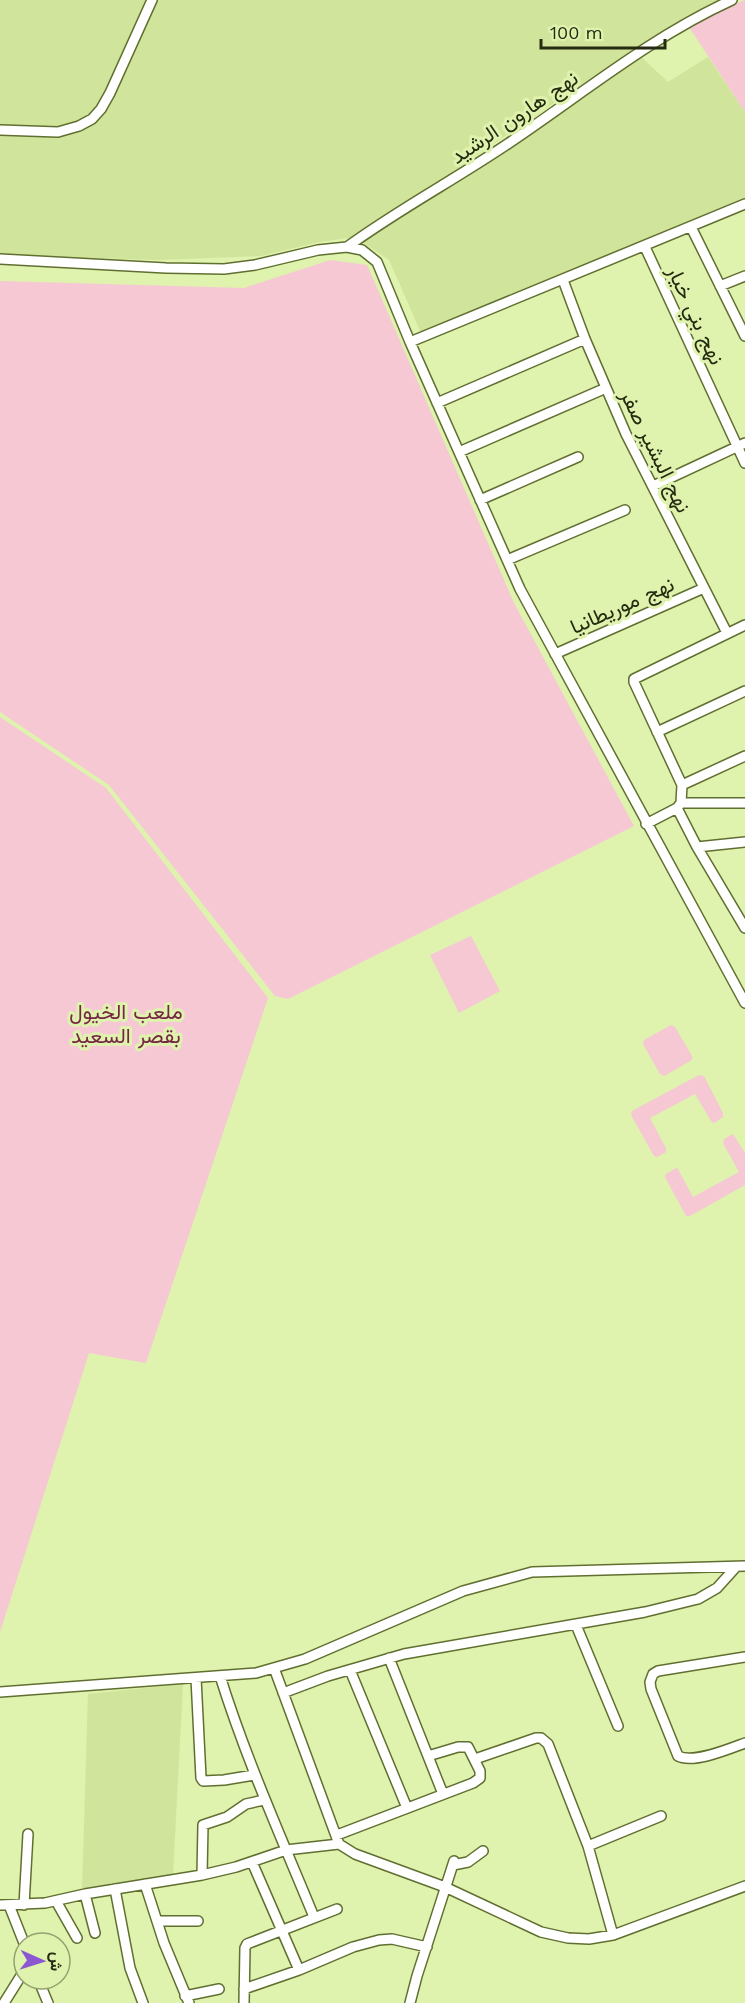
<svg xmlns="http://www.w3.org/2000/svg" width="745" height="2003" font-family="'Work Sans',Vazirmatn,sans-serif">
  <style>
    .built { fill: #d1e49b }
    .green { fill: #f5c8d3 }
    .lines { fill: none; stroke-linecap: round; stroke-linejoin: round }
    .minor-casing { stroke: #606f30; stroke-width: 12 }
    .minor { stroke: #fff; stroke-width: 9 }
    .labels { text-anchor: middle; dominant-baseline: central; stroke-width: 6; stroke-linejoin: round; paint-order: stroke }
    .street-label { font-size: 21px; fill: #242b10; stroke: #dff2ae }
    .park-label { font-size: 21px; fill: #762544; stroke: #dff2ae }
  </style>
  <rect width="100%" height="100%" fill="#dff2ae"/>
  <path class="built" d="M0,0H728L668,28L635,48L396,210L638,54L668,82L708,57L745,112V202L422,335L389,260L355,237L319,242L261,256L159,260L0,255Z
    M183,1684L173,1874L82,1891L88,1694Z"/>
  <path class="green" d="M745,0V112L689,27L704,17Z
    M330,260L367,265L514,603L634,826L288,999L275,996L109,785L0,712V281L244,288Z
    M0,717L106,788L268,998L146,1363L89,1353L0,1632Z
    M471,936L500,991L459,1013L430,955Z
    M671,1025L675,1027L692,1056V1060L664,1076L660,1074L643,1044L644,1040Z
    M699,1075L704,1076L723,1113V1117L714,1123L711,1121L695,1094L650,1118L666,1148V1152L657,1157L654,1156L631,1115L632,1111Z
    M733,1134L745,1153V1185L690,1216H686L665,1177L666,1174L676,1168L678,1169L693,1197L739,1172L723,1143L724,1139Z"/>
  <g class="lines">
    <defs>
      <path id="minor" d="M0,130L58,132L79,126L92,119L101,109L110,93L152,0
        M691,227L745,336
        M347,247C399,209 456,179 509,143C582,94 651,37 732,0
        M645,247L745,463
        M0,259L166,268L224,269L255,265L318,250L347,247L362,250L377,262L410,342L520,589L745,1003
        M563,280L585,339L626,434L727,633
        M720,286L745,276
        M410,342L745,204
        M437,403L585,339
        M459,452L606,388
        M653,486L745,443
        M480,500L578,457
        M507,560L625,510
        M555,654L704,588
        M657,732L745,691
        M682,785L745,756
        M681,803H745
        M677,808L681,803L682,785L634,682V679L745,625
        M677,808L697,847L745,928
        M646,824L677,808
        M697,847L745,842
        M576,1625L618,1726
        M745,1657L658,1671L653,1674L650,1682L651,1689L678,1756C693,1764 729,1749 745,1743
        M389,1658L443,1794
        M274,1668L339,1844L355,1854L445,1887L541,1932L568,1938L589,1939L613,1935L745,1886
        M350,1670L407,1808
        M220,1676C246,1759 281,1837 314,1917
        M196,1678L201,1778L203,1781L224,1780L254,1775
        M0,1692L256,1673L305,1659L463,1591L532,1572L745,1566
        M283,1693L328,1676L404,1654L645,1612L698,1599L717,1588L736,1567
        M475,1759L536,1738H541L548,1744L588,1846L613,1935
        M337,1835L473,1783L480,1778V1771L468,1747H458L428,1756
        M588,1846L661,1816
        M252,1862L299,1970
        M453,1865L468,1862L483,1851
        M202,1875L203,1825L227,1817L246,1804L264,1800
        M145,1884L164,1943L189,2003
        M115,1889L130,1968L143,2003
        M85,1894L95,1933
        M56,1901L77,1938
        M0,1905L45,1903L85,1894L202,1875L236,1867L286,1850L339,1844
        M9,1905L24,1943
        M24,1905L28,1834
        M157,1921H198
        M38,1979L48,2003
        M244,1989L299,1970L353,1947L379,1940L392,1939L427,1947
        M185,1996L219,1989
        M4,2003L24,1971
        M244,2003L245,1948L247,1944L337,1909
        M410,2003L417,1976L454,1861"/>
    </defs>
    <use href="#minor" class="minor-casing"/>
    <use href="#minor" class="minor"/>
  </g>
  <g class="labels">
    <g class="street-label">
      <text transform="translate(514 117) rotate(-34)">نهج هارون الرشيد</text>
      <text transform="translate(696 315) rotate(65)">نهج بني خيار</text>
      <text transform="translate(656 451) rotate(64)">نهج البشير صفر</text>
      <text transform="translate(622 605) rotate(-24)">نهج موريطانيا</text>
    </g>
    <g class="park-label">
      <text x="126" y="1011">ملعب الخيول<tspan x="126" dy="24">بقصر السعيد</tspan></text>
    </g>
  </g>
  <g transform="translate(42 1961) rotate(93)"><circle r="28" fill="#dff2ae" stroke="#94a26f" stroke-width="1.5"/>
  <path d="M0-4.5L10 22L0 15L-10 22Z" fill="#8b57d0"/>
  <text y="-9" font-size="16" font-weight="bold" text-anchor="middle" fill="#242b10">ش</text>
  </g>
  <path d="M541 39v9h124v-9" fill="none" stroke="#242b10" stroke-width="3"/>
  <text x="550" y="39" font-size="18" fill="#242b10" stroke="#dff2ae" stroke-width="4.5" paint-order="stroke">100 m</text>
</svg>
